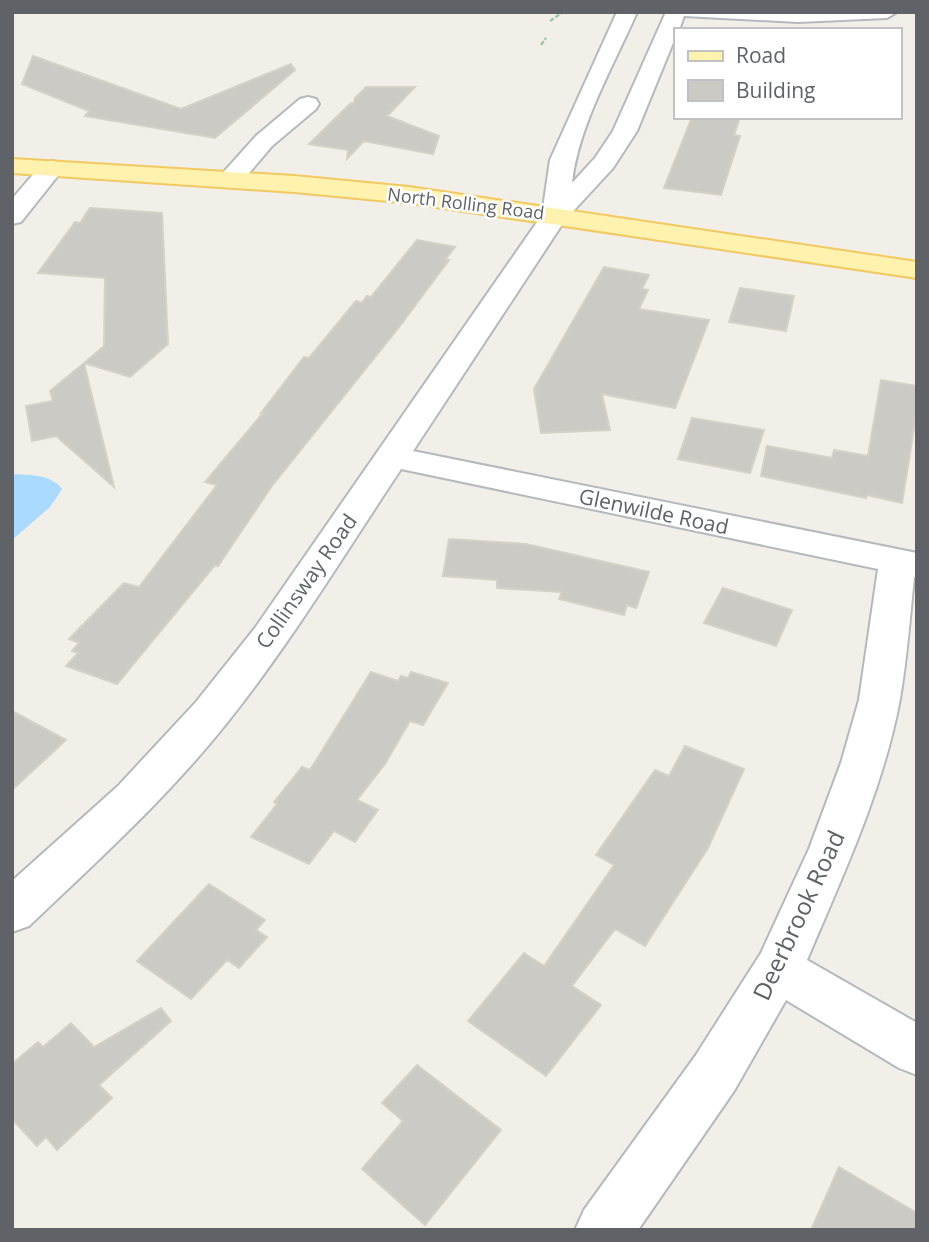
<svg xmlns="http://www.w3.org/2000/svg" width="929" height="1242" font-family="'Open Sans',sans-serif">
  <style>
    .water { fill: #aadaff }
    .building { fill: #cccac5; stroke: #d6d1c6; stroke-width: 2 }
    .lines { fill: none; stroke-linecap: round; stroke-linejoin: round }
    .minor-casing { stroke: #b5b8bc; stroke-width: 4 }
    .major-casing { stroke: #f2c960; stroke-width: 4 }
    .path { stroke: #9cc7a9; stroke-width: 2.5; stroke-dasharray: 4.5 2; stroke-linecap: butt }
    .minor { fill: #fff; fill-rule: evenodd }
    .major { fill: #fff2af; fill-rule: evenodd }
    .labels { text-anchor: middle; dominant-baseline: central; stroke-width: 5; stroke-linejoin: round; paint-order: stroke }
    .far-street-label { font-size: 18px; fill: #5f6368; stroke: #fff }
    .street-label { font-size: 21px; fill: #5f6368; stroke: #fff }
    .near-street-label { font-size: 24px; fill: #5f6368; stroke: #fff }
  </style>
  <rect width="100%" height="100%" fill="#f1efe8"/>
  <path class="water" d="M12,474C30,475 51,474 62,489L50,507L12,540Z"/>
  <path class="building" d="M33,56L181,109L291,64L295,70L215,138L85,116L89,111L22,84Z
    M366,87H415L387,116L439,136L433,154L364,141L347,159L348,150L309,144L351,103L354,104L355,98Z
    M692,117H740L734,135L740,136L721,195L664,188Z
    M90,208L162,213L168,344L130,377L84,363L104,346L105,278L38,273L75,222L80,223Z
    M417,240L455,247L445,260H449L400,326L272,486L218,566L215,565L117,684L66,666L78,653L72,651L79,643L69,639L124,583L139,587L217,485L205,482L263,413H261L304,357L309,358L356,301L362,303L367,296L371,297Z
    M604,267L649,275L642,289L648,290L639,309L709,320L675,408L602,394L610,430L541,433L534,389Z
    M740,288L794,296L786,331L729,322Z
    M84,363L114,487L56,436L32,441L26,406L53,401L50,391Z
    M881,380L917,386V410L902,503L867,495L866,498L761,476L767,446L832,458L834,450L868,456Z
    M692,418L764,430L750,473L678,459Z
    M449,539L526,544L649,572L636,608L627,605L624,615L559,599L562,592L497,588V580L443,576Z
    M723,588L792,610L776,646L704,623Z
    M371,672L398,681L401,676L408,678L411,672L448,683L423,725L410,721L385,764L357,800L378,810L355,842L334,831L309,864L251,837L277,804L274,802L302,767L310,770Z
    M12,711L66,740L12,790Z
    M685,746L744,769L708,848L645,946L615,929L572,986L601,1005L546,1076L468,1021L524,953L544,966L614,865L596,855L655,770L669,776Z
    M209,884L265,920L256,930L267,937L239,968L227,960L191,999L137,961Z
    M161,1008L171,1021L99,1085L112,1098L57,1150L46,1137L37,1146L12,1119V1064L38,1042L43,1047L71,1023L94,1047Z
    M417,1065L501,1130L425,1225L362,1169L403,1121L382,1103Z
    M839,1167L917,1213V1230H811Z"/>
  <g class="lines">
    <defs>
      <path id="minor" d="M617,12H637C614,65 578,126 572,183L595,158L613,131L666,12H897L887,18L798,22L684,16L679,30H675V38L637,131L613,168L565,220L413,451L917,553V577H914C910,617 907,658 900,699C883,790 843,875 807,960L917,1023V1075L899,1068L786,1000L734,1091L638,1230H575L584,1210L696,1055L761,953L809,849L841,763L859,700L878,569L401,469C344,555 290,644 226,724C167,798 97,861 29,926L12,932V881L118,786L196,702L255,628L542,215L550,160Z
        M308,97L316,99L319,104L316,109L272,146L239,185L230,187L221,185L218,180L221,175L256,136L300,99Z
        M52,161L61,163L64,168L21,222L12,224V199L43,163Z"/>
      <path id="major" d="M12,159L294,176L409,187L917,262V278L409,203L294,192L12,173Z"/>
    </defs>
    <use href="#minor" class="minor-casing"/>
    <use href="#major" class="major-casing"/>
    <path class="path" d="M550,21L563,12
      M541,45L546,38"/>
    <use href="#minor" class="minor"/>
    <use href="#major" class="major"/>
  </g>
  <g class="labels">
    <g class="far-street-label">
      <text transform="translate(466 203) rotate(7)">North Rolling Road</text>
    </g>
    <g class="street-label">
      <text transform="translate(654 511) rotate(12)">Glenwilde Road</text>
      <text transform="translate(306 581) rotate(-55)">Collinsway Road</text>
    </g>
    <g class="near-street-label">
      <text transform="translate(798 915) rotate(-65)">Deerbrook Road</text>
    </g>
  </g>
  <rect width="929" height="1242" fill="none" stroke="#5f6368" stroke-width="28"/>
  <rect x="674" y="28" width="228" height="91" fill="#ffffff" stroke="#bfc1c3" stroke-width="2"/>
  <rect x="688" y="51" width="35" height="10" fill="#fff2af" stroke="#bfc1c3" stroke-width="2"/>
  <text x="736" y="63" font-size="21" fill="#5f6368">Road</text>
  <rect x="688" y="80" width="35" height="21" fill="#cccac5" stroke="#bfc1c3" stroke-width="2"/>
  <text x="736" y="98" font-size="21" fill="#5f6368">Building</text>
</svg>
